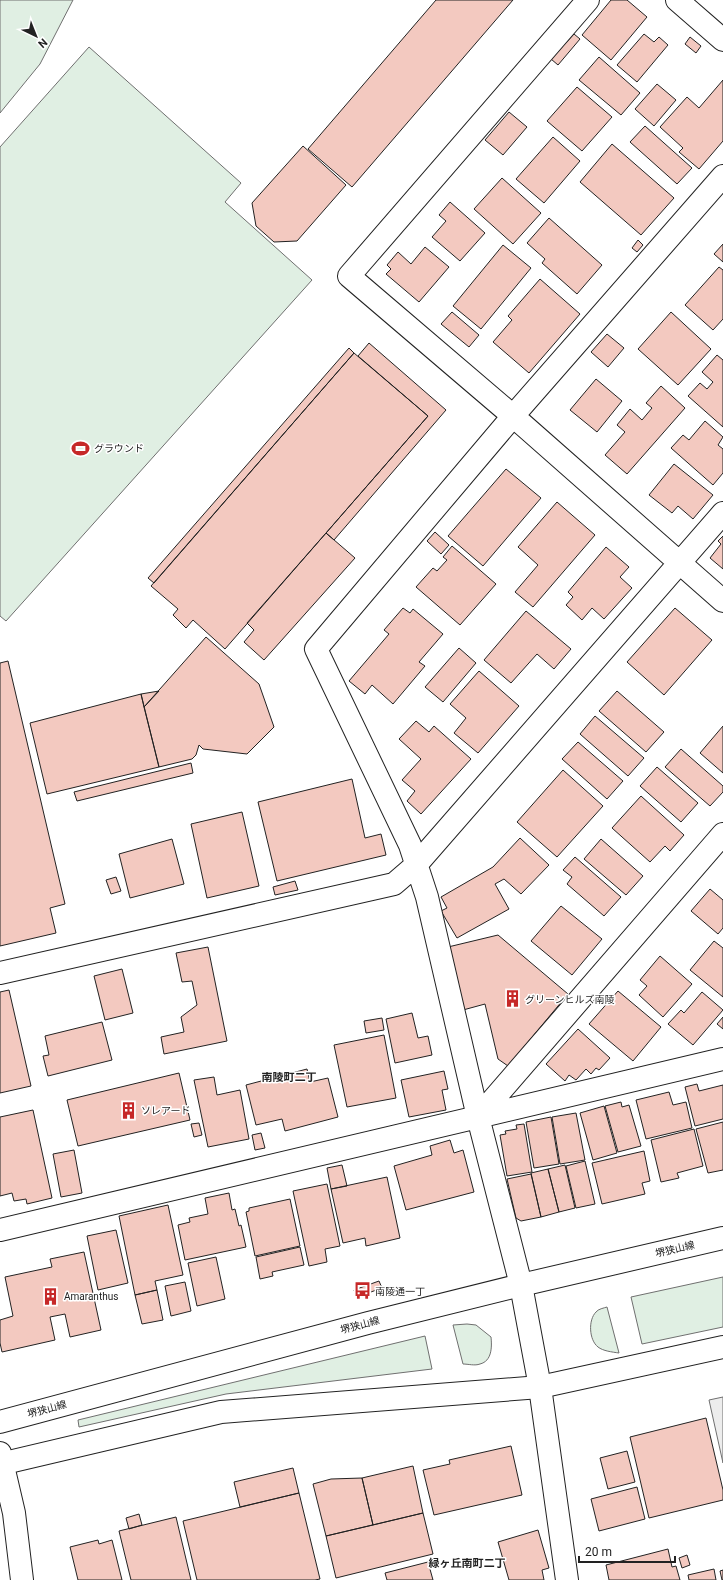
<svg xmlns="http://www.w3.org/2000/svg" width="723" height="1580" font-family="Roboto,'Noto Sans JP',sans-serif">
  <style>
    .green { fill: #e0efe3; stroke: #6f6f6f }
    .parking { fill: #ededed; stroke: #6f6f6f }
    .building { fill: #f3c9c0; stroke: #222 }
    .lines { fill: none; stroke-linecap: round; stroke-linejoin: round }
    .minor-casing { stroke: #222; stroke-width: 24 }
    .major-casing { stroke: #222; stroke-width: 24 }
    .minor { stroke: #fff; stroke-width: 22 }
    .major { stroke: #fff; stroke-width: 22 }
    .labels { text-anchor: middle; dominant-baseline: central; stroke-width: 3; stroke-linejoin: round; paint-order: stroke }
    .poi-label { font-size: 10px; fill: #222; stroke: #fff; text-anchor: start }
    .street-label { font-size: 10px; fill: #222; stroke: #fff }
    .neighbourhood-label { font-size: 11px; font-weight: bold; fill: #222; stroke: #fff }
  </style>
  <rect width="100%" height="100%" fill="#fff"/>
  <path class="green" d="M0,0H73L40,64L0,113Z
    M89,47L241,183L225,202L312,280L6,621L0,616V147Z
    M723,1277V1327L642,1344L631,1297Z
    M607,1307L619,1353C612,1352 603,1351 598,1347C589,1340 588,1320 596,1312C598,1309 604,1308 607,1307Z
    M467,1324L476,1325L491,1337C492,1347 492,1361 480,1364C475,1366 468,1364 463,1364L453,1325Z
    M425,1336L432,1369L226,1394L79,1427L78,1420Z"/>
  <path class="parking" d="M723,1397V1463L709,1400Z"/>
  <path class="building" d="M436,0H513L352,187L308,149Z
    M611,0H627L647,17L611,60L582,35Z
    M574,34L580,39L558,65L551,59Z
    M644,34L654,42L659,37L668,45L637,82L617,65Z
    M690,37L701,46L696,53L685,44Z
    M599,57L640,93L621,115L579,80Z
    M723,80V141L699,169L679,152L683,148L660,127L687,97L699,108Z
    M657,84L676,100L654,126L635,109Z
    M577,87L612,117L582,151L547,121Z
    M509,112L527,127L503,155L485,140Z
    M645,126L692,168L677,184L630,142Z
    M553,137L580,161L544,203L516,179Z
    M612,144L674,198L641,235L580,182Z
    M303,146L346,185L297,241L274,242L256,226L252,203Z
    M502,178L541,213L513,244L474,209Z
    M450,202L485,233L460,261L432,237L446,221L439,215Z
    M549,218L602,265L577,294L542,263L545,259L527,243Z
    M638,240L643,245L637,252L632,248Z
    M723,244V262L714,254Z
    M503,245L531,268L481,329L453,306Z
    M425,247L449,267L419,302L386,274L391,269L387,265L398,252L411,264Z
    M719,267L723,270V319L713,330L685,305Z
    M540,279L580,314L529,373L493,342L512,320L508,316Z
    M452,312L479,335L469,347L441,324Z
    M671,312L711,349L678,385L638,349Z
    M607,334L624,348L608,367L591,352Z
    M369,343L446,410L334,540L326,533L428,416L358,356Z
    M349,348L354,353L154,583L148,578Z
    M354,353L428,416L225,649L193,620L186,628L173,615L178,609L151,586Z
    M717,355L723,360V427L688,396L700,383L707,389L713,382L702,372Z
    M596,379L622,401L597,432L570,410Z
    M661,386L685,408L627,474L605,455L625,432L617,425L630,409L642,420L652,408L646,403Z
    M705,421L723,437L718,445L723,449V473L713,485L671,448L683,435L689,440Z
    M674,464L713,495L693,519L678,506L672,513L649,495Z
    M506,469L541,498L483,566L448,536Z
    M557,502L595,535L533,607L515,592L538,565L518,547Z
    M435,532L449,545L441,554L427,541Z
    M326,533L355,558L264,660L244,642L254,630L247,623Z
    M723,536V569L710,558L721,544L718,541Z
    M452,546L496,584L460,625L416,587L433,568L437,571L447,560L443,557Z
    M606,547L629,567L620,577L632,588L604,619L592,608L582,620L566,605L573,597L568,592Z
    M403,608L410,613L413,609L443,634L419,662L425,666L393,704L372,685L365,694L349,681L389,634L384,630Z
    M675,608L712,640L664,695L627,662Z
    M526,611L571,649L554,669L537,654L511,683L484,660Z
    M206,637L259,684L274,727L247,754L203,749L199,745L196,755L192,759L159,767L144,707Z
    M459,648L476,663L443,702L425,687Z
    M8,661L65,904L50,908L56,933L0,946V663Z
    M479,671L519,706L478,753L454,733L466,718L450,704Z
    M159,691L144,707L141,694Z
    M617,691L664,732L646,752L599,711Z
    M141,694L159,767L47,794L30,723Z
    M595,716L644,758L628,776L580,734Z
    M416,721L429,732L434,726L471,759L421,814L407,801L415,791L402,780L421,759L399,739Z
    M723,726V773L700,753Z
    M578,742L623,781L607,799L562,759Z
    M681,749L723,786V792L710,806L665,767Z
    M191,763L193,773L77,801L74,792Z
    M657,767L698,803L681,822L640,786Z
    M563,770L603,806L557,857L517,822Z
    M352,779L365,838L381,834L386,855L277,881L258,802Z
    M641,796L684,835L670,851L665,846L650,862L612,828Z
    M242,812L259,886L207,898L191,824Z
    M520,838L549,865L521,894L504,879L495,884L509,909L457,938L441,911L447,908L441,897L493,867Z
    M172,839L184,884L130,898L119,854Z
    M601,839L643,876L626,895L584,859Z
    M575,857L621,897L604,916L567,884L572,877L563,870Z
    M116,877L121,891L111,894L106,880Z
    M295,881L298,890L275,895L273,887Z
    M710,889L723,900V928L718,934L691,911Z
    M561,906L602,939L572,975L531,941Z
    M498,935L568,994L508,1066L498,1059L485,1004L463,1010L448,947Z
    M714,941L723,948V997L690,970Z
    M208,947L227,1041L164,1054L161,1037L184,1032L181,1017L197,1005L192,981L182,982L176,953Z
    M660,956L692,984L663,1017L639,995L647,986L640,980Z
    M122,969L133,1013L105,1020L94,976Z
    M9,990L31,1086L0,1093V992Z
    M618,991L661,1027L633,1061L589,1024Z
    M702,992L723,1010L693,1045L668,1024L681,1010L684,1013Z
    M412,1013L418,1038L428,1036L432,1055L395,1063L386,1019Z
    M723,1017V1029L717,1024Z
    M382,1018L384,1030L366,1033L364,1021Z
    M102,1022L112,1060L48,1076L43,1056L49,1055L45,1036Z
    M578,1029L610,1058L599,1070L596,1068L591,1074L586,1069L576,1080L569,1075L565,1081L546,1064Z
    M384,1035L396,1098L347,1107L334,1045Z
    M307,1069L310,1082L328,1078L338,1117L285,1131L282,1119L256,1125L246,1085Z
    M444,1071L448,1089L442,1090L446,1110L409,1117L401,1080Z
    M179,1073L190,1120L78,1146L67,1100Z
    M214,1077L217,1095L240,1090L249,1139L208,1147L194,1080Z
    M697,1084L699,1091L723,1085V1119L695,1126L685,1087Z
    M669,1092L673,1105L686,1102L692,1128L646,1139L636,1100Z
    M621,1102L622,1107L629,1105L641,1146L618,1152L605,1106Z
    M604,1106L617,1153L593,1160L580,1113Z
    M33,1110L52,1198L27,1204L26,1199L14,1201L12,1193L0,1196V1117Z
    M576,1113L585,1160L560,1164L552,1117Z
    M551,1117L559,1164L534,1168L526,1122Z
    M723,1122V1170L708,1173L696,1129Z
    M199,1123L202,1135L194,1137L191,1124Z
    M524,1124L532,1172L507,1176L500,1135L506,1134L505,1131L517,1129L516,1125Z
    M694,1129L703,1166L677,1173L679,1178L661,1182L651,1140Z
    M261,1133L265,1148L255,1150L252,1135Z
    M450,1140L454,1153L463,1150L474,1192L406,1210L394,1166L432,1155L430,1146Z
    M74,1150L82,1193L61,1197L53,1154Z
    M644,1151L650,1181L642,1183L645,1194L602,1204L592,1163Z
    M585,1161L595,1204L576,1208L566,1166Z
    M342,1165L347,1186L331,1189L327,1168Z
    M565,1165L575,1208L559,1212L548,1169Z
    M548,1169L559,1212L541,1217L531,1173Z
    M531,1174L541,1217L521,1221L516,1218L507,1179Z
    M387,1177L400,1238L366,1246L365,1238L343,1243L331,1189Z
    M327,1184L340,1246L325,1249L327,1262L309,1266L293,1191Z
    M229,1193L232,1210L235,1209L239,1226L241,1225L246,1247L185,1260L178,1225L190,1222L189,1218L208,1214L205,1198Z
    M290,1199L300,1246L255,1256L246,1212L249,1211V1208Z
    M168,1205L183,1275L155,1281L157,1290L135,1295L119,1216Z
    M116,1230L128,1283L98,1290L87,1236Z
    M300,1247L304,1265L272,1272L273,1276L260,1279L256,1257Z
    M84,1252L101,1330L70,1337L65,1314L50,1317L55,1340L2,1352L0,1343V1320L13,1316L5,1277L52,1267L50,1259Z
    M216,1257L225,1299L197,1306L188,1263Z
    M379,1281L382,1288L357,1297L354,1290Z
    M185,1282L191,1311L171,1316L165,1286Z
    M157,1290L163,1320L142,1324L135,1295Z
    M706,1418L723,1490V1500L649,1518L630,1437Z
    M511,1446L522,1495L434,1515L423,1470L450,1464L449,1460Z
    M627,1451L635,1482L608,1489L600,1458Z
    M413,1466L423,1513L373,1525L362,1478Z
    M293,1468L299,1493L240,1507L234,1482Z
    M362,1478L373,1525L326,1536L313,1484L331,1479Z
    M637,1487L645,1519L599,1531L591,1499Z
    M299,1493L320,1579L315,1580H197L183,1521Z
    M423,1513L433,1554L336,1578L326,1536Z
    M139,1514L142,1525L129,1529L126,1518Z
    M176,1517L191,1580H131L119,1531Z
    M538,1530L549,1568L542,1570L544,1580H509L498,1542Z
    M98,1540L99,1544L112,1540L122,1580H78L70,1547Z
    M668,1549L672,1567L676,1566L680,1580H609L606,1565Z
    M687,1555L690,1565L682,1568L679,1558Z
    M428,1562L433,1580H387L385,1573Z
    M714,1569L716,1580H689L688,1575Z
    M723,1570V1580H722L720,1571Z"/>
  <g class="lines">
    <defs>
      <path id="minor" d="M588,0L349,276L513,416L723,601
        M677,0L723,40
        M0,973L394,884L416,865L723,513
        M478,1117L723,834
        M0,1230L723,1059
        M0,1453L14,1513L22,1580
        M567,1580L540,1387L521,1285L478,1117L427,897L410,845L316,649L513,416L723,176"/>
      <path id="major" d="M0,1422L368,1323L521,1285L723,1238
        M0,1464L221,1412L540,1387L723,1347"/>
    </defs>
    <use href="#minor" class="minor-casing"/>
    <use href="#major" class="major-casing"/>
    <use href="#minor" class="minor"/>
    <use href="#major" class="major"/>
  </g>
  <defs>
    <symbol id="stadium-bare" viewBox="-9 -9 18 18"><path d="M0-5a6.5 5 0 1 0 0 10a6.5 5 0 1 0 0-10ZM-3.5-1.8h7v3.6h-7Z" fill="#c62828" stroke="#fff" stroke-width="2.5" paint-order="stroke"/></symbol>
    <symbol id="building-bare" viewBox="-9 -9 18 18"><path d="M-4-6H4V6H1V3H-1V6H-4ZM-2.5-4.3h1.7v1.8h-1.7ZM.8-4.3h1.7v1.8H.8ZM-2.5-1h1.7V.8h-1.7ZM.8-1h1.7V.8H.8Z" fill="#c62828" stroke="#fff" stroke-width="2.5" paint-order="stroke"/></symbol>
    <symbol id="bus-bare" viewBox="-9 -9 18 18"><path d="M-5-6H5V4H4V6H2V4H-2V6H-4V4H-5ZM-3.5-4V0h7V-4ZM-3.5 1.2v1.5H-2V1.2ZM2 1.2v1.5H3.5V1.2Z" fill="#c62828" stroke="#fff" stroke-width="2.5" paint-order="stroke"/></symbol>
  </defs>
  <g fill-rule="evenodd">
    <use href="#stadium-bare" x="68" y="436" width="25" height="25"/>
    <use href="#building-bare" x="500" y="986" width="25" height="25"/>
    <use href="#building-bare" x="116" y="1098" width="25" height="25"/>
    <use href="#bus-bare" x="350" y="1278" width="25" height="25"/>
    <use href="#building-bare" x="38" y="1284" width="25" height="25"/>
  </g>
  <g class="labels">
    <g class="poi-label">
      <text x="94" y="448">グラウンド</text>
      <text x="525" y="999">グリーンヒルズ南陵</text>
      <text x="141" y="1110">ソレアード</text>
      <text x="375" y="1291">南陵通一丁</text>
      <text x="64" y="1296">Amaranthus</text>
    </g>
    <g class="street-label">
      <text transform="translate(675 1249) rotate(-13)">堺狭山線</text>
      <text transform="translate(360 1325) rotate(-15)">堺狭山線</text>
      <text transform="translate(47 1409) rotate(-15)">堺狭山線</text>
    </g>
    <g class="neighbourhood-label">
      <text x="289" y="1077">南陵町二丁</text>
      <text x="467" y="1563">緑ヶ丘南町二丁</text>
    </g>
  </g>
  <g transform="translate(36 36) rotate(137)" stroke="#ffffff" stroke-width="3" paint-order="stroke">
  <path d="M0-3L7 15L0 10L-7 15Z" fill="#222222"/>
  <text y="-6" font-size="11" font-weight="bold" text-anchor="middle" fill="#222222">N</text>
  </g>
  <path d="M579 1556v6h96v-6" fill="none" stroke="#222222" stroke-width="2"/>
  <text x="585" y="1556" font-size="12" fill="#222222" stroke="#ffffff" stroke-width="3" paint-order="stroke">20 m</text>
</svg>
